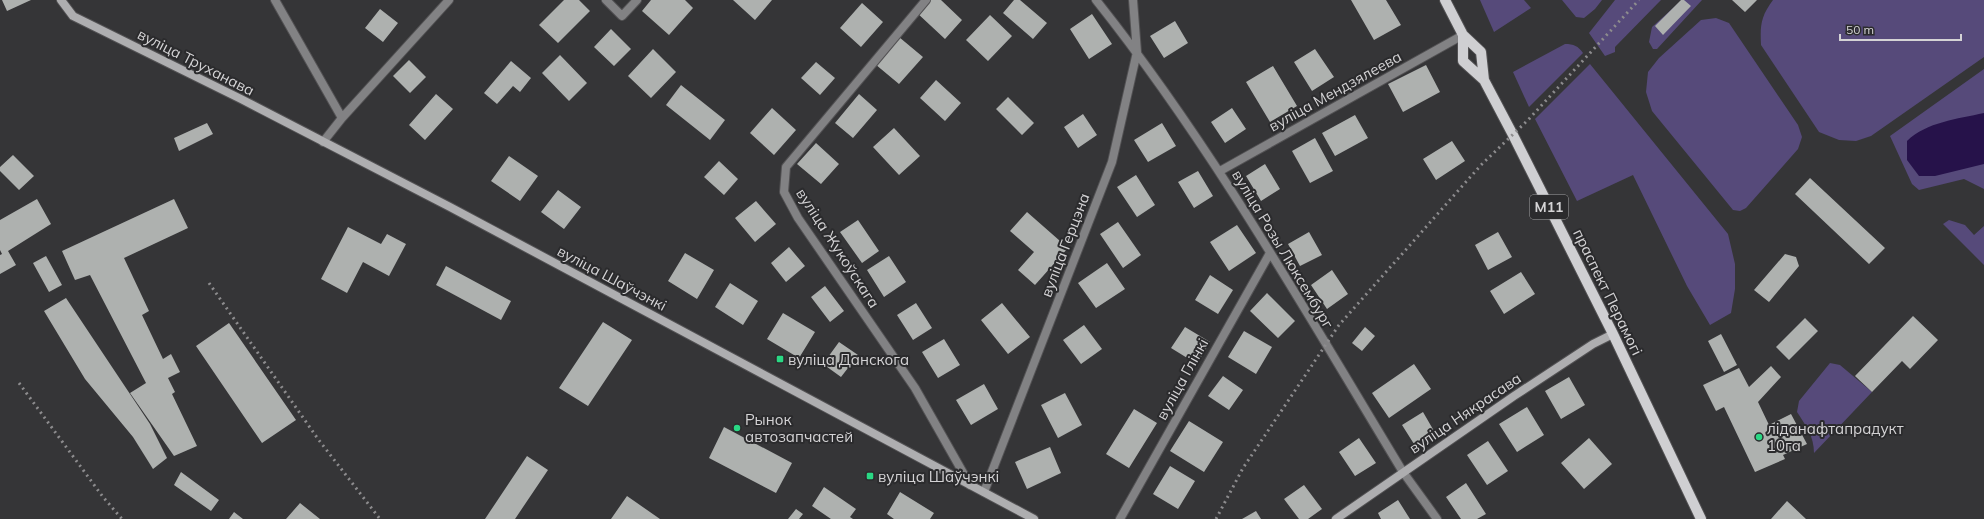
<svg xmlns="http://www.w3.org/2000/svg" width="1984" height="519" font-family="Mulish,sans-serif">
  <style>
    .green { fill: #564a7a }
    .water { fill: #26124a }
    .building { fill: #aeb1af }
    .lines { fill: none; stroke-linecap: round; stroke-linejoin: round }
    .street-casing { stroke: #525153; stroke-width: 10 }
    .secondary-casing { stroke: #525153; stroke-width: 10 }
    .primary-casing { stroke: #525153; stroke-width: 12 }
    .street { stroke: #828284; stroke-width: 8 }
    .secondary { stroke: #aeaeb0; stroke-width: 8 }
    .primary { stroke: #cfcfd2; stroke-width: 10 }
    .rail { stroke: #8d8c8e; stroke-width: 3; stroke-dasharray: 2 4; stroke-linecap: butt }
    .poi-dot { fill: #2ad884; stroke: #2b2b2d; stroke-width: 1.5 }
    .labels { text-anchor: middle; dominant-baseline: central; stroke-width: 4; stroke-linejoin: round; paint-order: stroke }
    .shield { fill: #2b2b2d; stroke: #a1a1a3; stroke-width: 1 }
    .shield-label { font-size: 14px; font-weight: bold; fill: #d4d3d5 }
    .street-label { font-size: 15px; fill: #d4d3d5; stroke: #2b2b2d }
    .poi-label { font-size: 15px; fill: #d4d3d5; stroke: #2b2b2d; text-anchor: start }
  </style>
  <rect width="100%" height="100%" fill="#353537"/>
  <path class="green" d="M1480,0H1524L1531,8L1494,32Z
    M1562,0H1602L1595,9L1584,18L1576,17Z
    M1615,0H1661L1615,47V52L1605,56L1589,33Z
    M1682,0H1702L1657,49H1653L1649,42L1652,27Z
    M1773,0H1984V57L1871,136L1856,141L1839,140L1819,132L1761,45C1760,25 1761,16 1773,0Z
    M1716,18L1729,23L1798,125L1802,137L1798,149L1746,208L1740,211L1733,210L1652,111L1646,92L1648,72L1659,58L1701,20Z
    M1565,44C1574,44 1578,46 1583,53L1529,107L1513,72Z
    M1590,64L1728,234L1735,264V289L1731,313L1710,325L1687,286L1633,175L1577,201L1535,119Z
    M1984,69V189L1964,179L1919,190L1912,184L1890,136Z
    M1949,220L1965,225L1974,235L1984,226V265L1943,224Z
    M1830,363L1840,365L1872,392L1814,453C1814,436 1806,426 1797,412L1799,401Z"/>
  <path class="water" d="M1984,113V164L1935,176H1919L1907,160V141C1927,122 1957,119 1984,113Z"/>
  <path class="building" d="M2,0H31L7,11Z
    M564,0H579L590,11L558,43L539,25Z
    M651,0H685L693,8L669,35L642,11Z
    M733,0H772L755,20Z
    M928,0H941L962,20L945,39L916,12Z
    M1014,0H1020L1047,23L1033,39L1003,13Z
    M1351,0H1386L1401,25L1374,40Z
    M1681,0H1684L1691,6L1663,35L1655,26Z
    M1732,0H1757L1745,12Z
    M862,3L883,22L861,47L840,28Z
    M380,9L398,23L383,42L365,28Z
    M1092,14L1112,44L1089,59L1070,29Z
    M990,15L1012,36L988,61L966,40Z
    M1175,21L1188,43L1164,58L1150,36Z
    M611,29L631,49L614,66L594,47Z
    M899,37L923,57L899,84L875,64Z
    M653,49L676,72L651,98L628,76Z
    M1315,49L1334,77L1312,91L1294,62Z
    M560,55L587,83L569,101L542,73Z
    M409,60L426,77L410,93L393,76Z
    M511,61L531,78L520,92L513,86L497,104L484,93Z
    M816,62L835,78L820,95L801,78Z
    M1426,65L1440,92L1403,112L1388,84Z
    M1273,66L1297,106L1270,122L1246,82Z
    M936,80L961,103L945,121L920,98Z
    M681,85L725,120L710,140L666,105Z
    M436,94L453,109L425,140L409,125Z
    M859,94L877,110L853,138L835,123Z
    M1008,97L1034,123L1022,135L996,109Z
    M772,108L796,130L774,155L750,133Z
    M1232,108L1246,129L1225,143L1211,122Z
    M1083,114L1097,135L1078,148L1064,127Z
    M1355,115L1368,138L1335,156L1322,133Z
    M207,123L213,134L179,151L174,138Z
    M1162,123L1176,146L1148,162L1134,140Z
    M894,128L920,156L899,175L873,147Z
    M1315,138L1333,171L1310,183L1292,151Z
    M1452,141L1465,161L1436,180L1423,159Z
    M816,143L839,164L821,184L797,164Z
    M13,155L34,176L19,190L0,171V167Z
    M509,156L538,176L520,201L491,181Z
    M719,161L738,179L724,195L704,177Z
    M1265,164L1280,189L1261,201L1246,176Z
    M1198,171L1213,196L1194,208L1178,182Z
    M1136,175L1155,205L1137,217L1117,187Z
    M1810,178L1885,248L1869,264L1795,194Z
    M558,190L581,207L564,229L541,212Z
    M37,199L51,224L8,251L16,265L0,274V255L2,254L0,250V220Z
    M174,199L188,228L124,258L149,311L142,315L163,359L171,354L180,372L168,378L175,392L172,394L197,446L174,456L130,393L146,383L90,275L75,280L62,251Z
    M756,201L776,224L755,242L735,218Z
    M1027,212L1068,248L1035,285L1018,270L1034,252L1010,231Z
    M858,220L879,251L862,263L840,232Z
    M1118,222L1141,255L1123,268L1100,234Z
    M1237,225L1256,253L1229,271L1210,242Z
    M348,227L381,244L387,234L406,244L389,276L363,262L347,293L321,279Z
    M1309,232L1322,255L1300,266L1288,244Z
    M1498,232L1512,257L1488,270L1475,245Z
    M789,247L805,266L786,282L771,263Z
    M685,253L714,270L697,299L668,281Z
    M1785,254L1796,257L1799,266L1769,302L1754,290Z
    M46,256L62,285L49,292L33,263Z
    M889,256L906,282L884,297L867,270Z
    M1107,263L1125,289L1096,308L1078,283Z
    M446,266L511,301L501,320L436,285Z
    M1332,270L1348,294L1327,309L1311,285Z
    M1521,272L1535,294L1504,314L1490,291Z
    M1210,275L1233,290L1218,314L1195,300Z
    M730,283L758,301L743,325L715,307Z
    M825,286L844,311L830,322L811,297Z
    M1267,293L1295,321L1278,338L1250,311Z
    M66,298L150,424L167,458L153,469L133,437L85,379L44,311Z
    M916,303L932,328L913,340L897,315Z
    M1002,303L1030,337L1008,354L981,320Z
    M783,313L815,332L799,358L767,339Z
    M1913,316L1938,340L1910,369L1902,361L1872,392L1855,376Z
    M1805,318L1818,331L1789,360L1776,347Z
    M603,322L632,340L588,406L559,388Z
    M229,323L296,420L262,443L196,346Z
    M1084,325L1102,349L1081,364L1063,340Z
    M1185,327L1210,342L1197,364L1171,348Z
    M1365,327L1375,336L1362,351L1352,343Z
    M1244,331L1272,347L1256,374L1228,357Z
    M1721,334L1737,365L1724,372L1708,341Z
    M944,339L960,365L938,378L922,352Z
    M839,342L858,355L841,377L823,364Z
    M1414,364L1431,389L1389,418L1372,393Z
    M1771,366L1781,377L1758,402L1769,425L1791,414L1807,444L1783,455L1785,459L1755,472L1724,407L1716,411L1703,385L1739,368L1749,387Z
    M1223,376L1243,390L1229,410L1208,396Z
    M1569,377L1585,405L1561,419L1545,391Z
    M984,384L998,409L971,425L956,400Z
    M1065,393L1082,425L1058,438L1041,405Z
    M1527,407L1544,435L1517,452L1499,424Z
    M1134,409L1157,423L1129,468L1106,454Z
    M1423,412L1434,431L1414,444L1402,425Z
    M1189,421L1223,442L1204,472L1170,451Z
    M724,427L792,463L776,493L709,458Z
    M1359,438L1376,463L1355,476L1339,452Z
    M1589,438L1612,464L1584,489L1561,463Z
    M1488,441L1508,471L1487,485L1467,455Z
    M1050,447L1061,473L1027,489L1015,462Z
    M527,456L548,470L515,519H485Z
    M1170,466L1195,481L1178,509L1153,494Z
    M181,472L219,500L211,511L174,485Z
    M1466,483L1486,514L1477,519H1461L1446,497Z
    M1304,485L1322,509L1308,519H1299L1284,499Z
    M824,487L856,509L850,517L853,519H831L812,506Z
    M900,492L934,513L930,519H894L887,514Z
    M627,496L660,519H611Z
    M1398,500L1410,519H1381L1378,513Z
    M1787,501L1806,519H1771Z
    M300,503L320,519H286Z
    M796,509L803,514L799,519H788Z
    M1256,511L1261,519H1242Z
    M234,512L243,519H229Z"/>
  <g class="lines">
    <defs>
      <path id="street" d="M275,0L342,118L323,142
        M606,0L622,16L637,0
        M926,0L786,167L784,192L798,218L915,388L970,485
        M1096,0C1213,147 1306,312 1403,472L1437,519
        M342,118L449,0
        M1220,171L1463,35
        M984,492L1112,162L1137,52L1133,0
        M1120,519L1270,253"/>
      <path id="secondary" d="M61,0L73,16L241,99L450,207L1034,519
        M1336,519L1514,396L1593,344L1613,334"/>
      <path id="primary" d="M1445,0L1463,35L1481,52L1484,80
        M1463,35V61L1484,80L1513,135L1613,334L1701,519"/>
    </defs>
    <use href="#street" class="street-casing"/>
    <use href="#secondary" class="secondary-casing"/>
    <use href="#primary" class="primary-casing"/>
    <use href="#street" class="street"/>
    <use href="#secondary" class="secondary"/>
    <use href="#primary" class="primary"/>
    <path class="rail" d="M209,283L318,439L380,519
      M19,383L103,497L122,519
      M1216,519L1243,468L1339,325L1481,165L1528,120L1639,0"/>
  </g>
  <g class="poi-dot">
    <rect x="776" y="355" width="8" height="8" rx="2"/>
    <circle cx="737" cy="428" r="4"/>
    <circle cx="1759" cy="437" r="4"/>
    <rect x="866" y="472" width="8" height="8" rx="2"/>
  </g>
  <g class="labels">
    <rect class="shield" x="1530" y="195" width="38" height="24" rx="3"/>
    <g class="shield-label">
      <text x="1549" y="207">М11</text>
    </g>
    <g class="street-label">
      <text transform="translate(196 62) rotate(27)">вуліца Труханава</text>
      <text transform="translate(1335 91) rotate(-29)">вуліца Мендзялеева</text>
      <text transform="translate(1065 245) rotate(-69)">вуліца Герцэна</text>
      <text transform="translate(838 248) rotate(57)">вуліца Жукоўскага</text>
      <text transform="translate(1283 249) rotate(59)">вуліца Розы Люксембург</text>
      <text transform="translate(612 278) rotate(28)">вуліца Шаўчэнкі</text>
      <text transform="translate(1608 292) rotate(64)">праспект Перамогі</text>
      <text transform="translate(1182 379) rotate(-61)">вуліца Глінкі</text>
      <text transform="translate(1465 413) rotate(-34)">вуліца Някрасава</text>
    </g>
    <g class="poi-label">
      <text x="788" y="359">вуліца Данскога</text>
      <text x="745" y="419">Рынок<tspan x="745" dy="17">автозапчастей</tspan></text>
      <text x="1767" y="428">ліданафтапрадукт<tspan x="1767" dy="17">10га</tspan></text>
      <text x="878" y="476">вуліца Шаўчэнкі</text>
    </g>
  </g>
  <path d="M1840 34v6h121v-6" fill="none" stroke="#d4d3d5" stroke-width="2"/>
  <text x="1846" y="34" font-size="12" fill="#d4d3d5" stroke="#2b2b2d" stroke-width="3" paint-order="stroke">50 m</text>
</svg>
